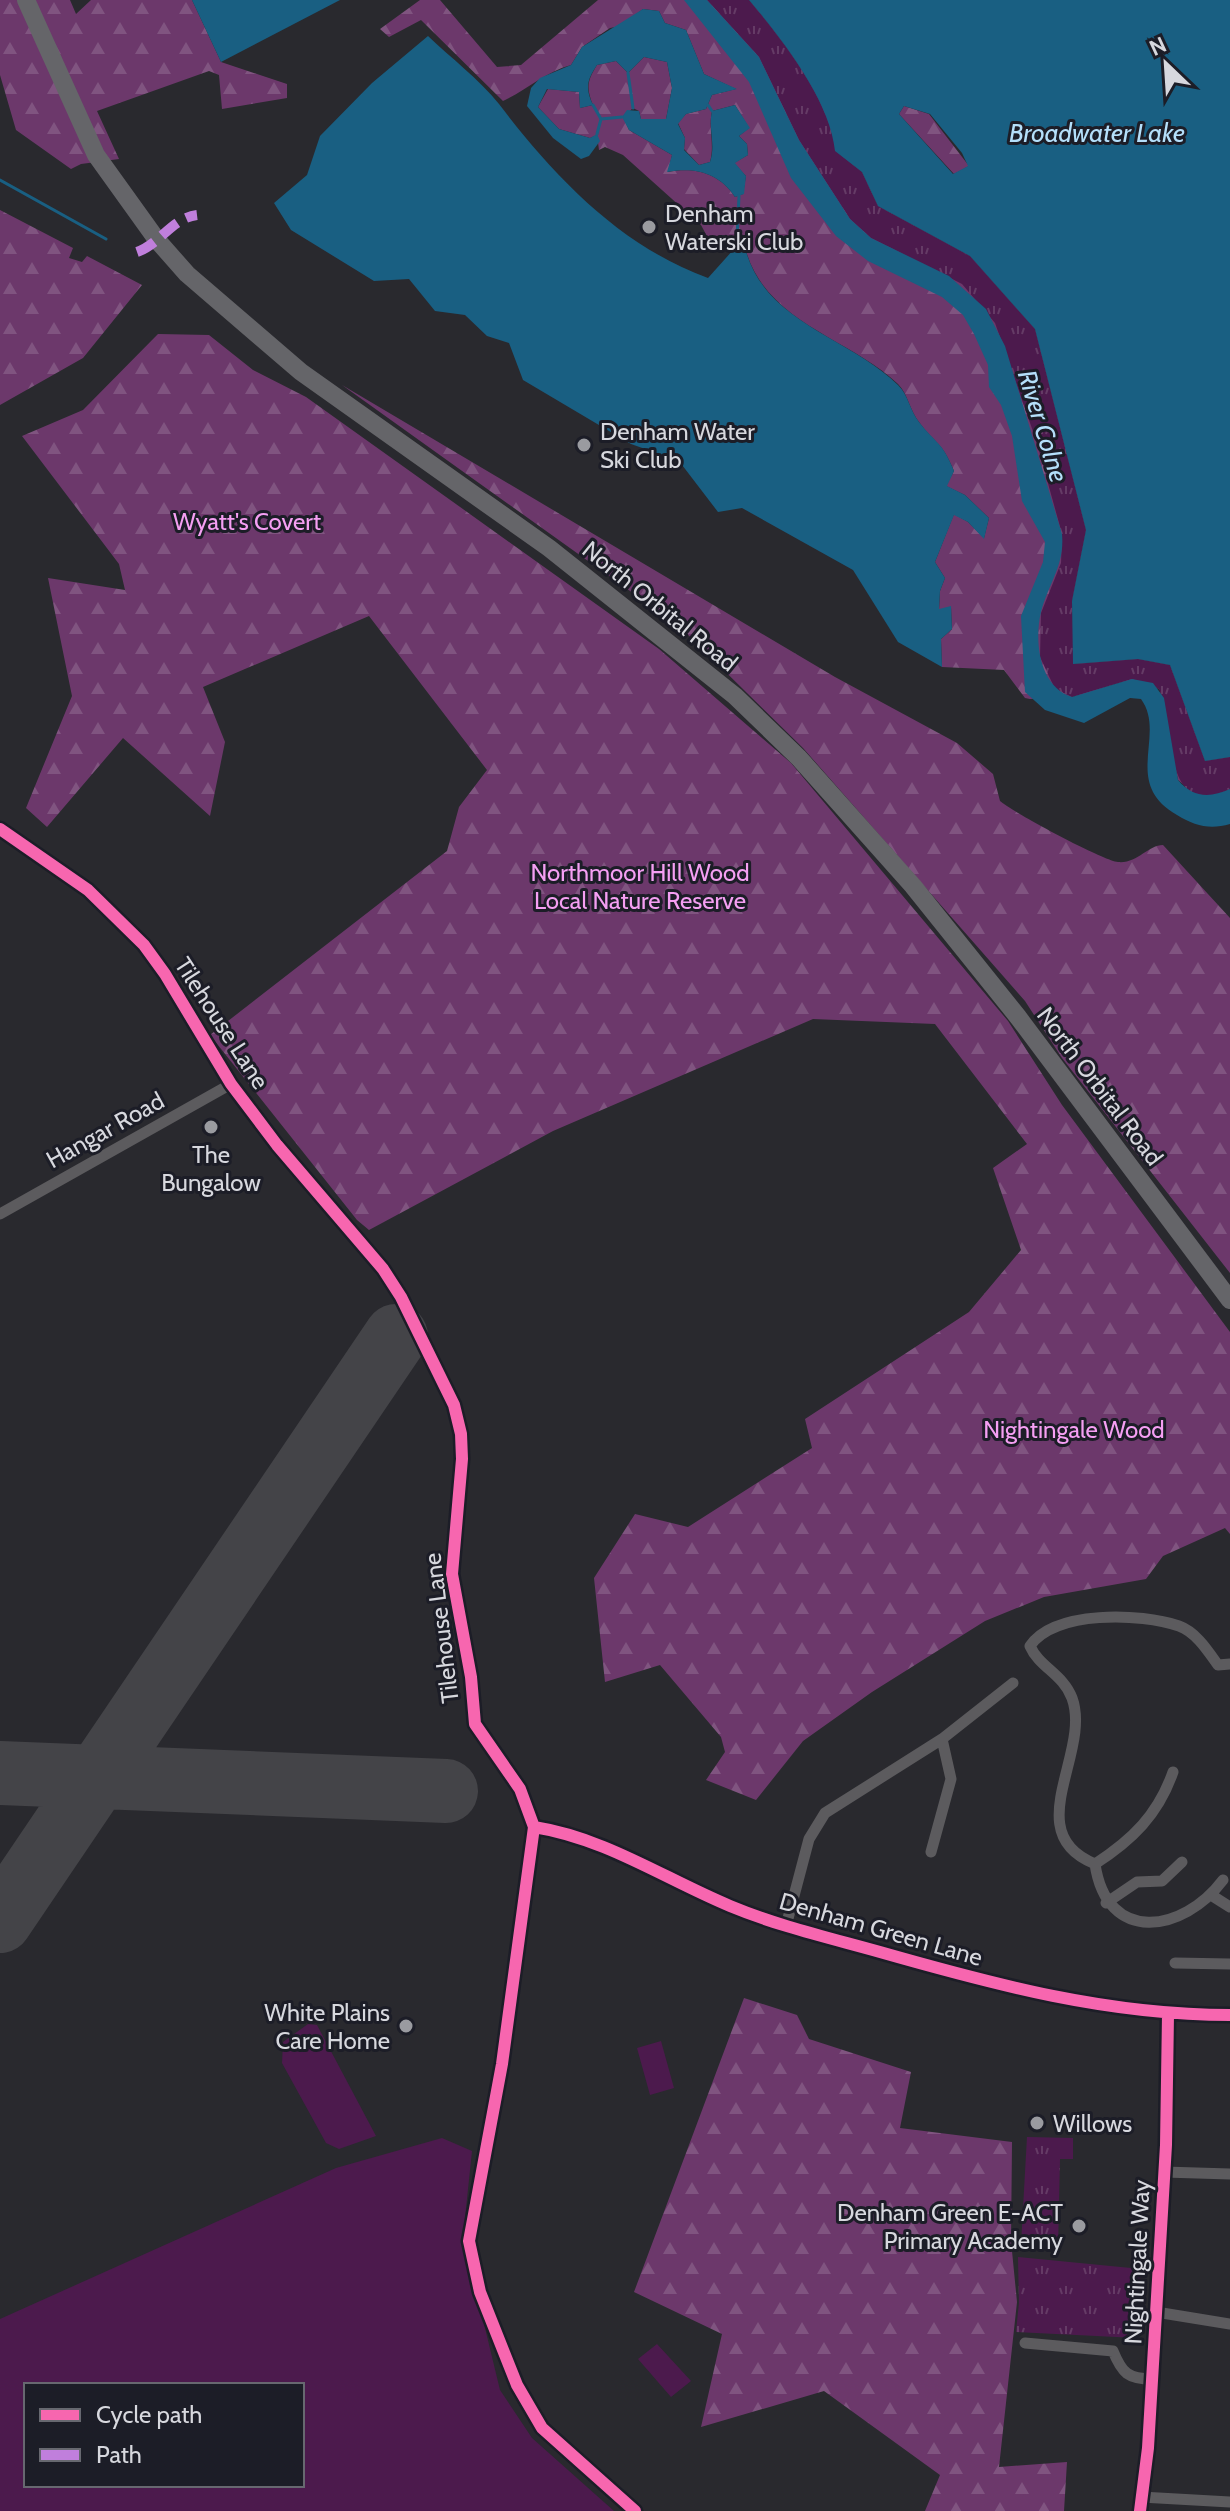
<svg xmlns="http://www.w3.org/2000/svg" width="1230" height="2511" font-family="Cabin,sans-serif">
  <style>
    .grass { fill: #4c1a4d; fill-rule: evenodd }
    .forest { fill: url(#forest-firs) }
    .park { fill: url(#park-tufts) }
    .water { fill: #195f82; fill-rule: evenodd }
    .lines { fill: none; stroke-linecap: round; stroke-linejoin: round }
    .stream { stroke: #195f82; stroke-width: 3 }
    .runway { stroke: #444448; stroke-width: 64 }
    .street { stroke: #5c5b5e; stroke-width: 11 }
    .primary { stroke: #656569; stroke-width: 18 }
    .quiet { stroke: #c07fdc; stroke-width: 10; stroke-dasharray: 20 10; stroke-linecap: butt }
    .cycleway-casing { stroke: #1c1d27; stroke-width: 17 }
    .cycleway { stroke: #f766af; stroke-width: 12 }
    .poi-dot { fill: #9a9ba0; stroke: #1c1d27; stroke-width: 3 }
    .labels { text-anchor: middle; dominant-baseline: central; stroke-width: 6; stroke-linejoin: round; paint-order: stroke }
    .poi-label { font-size: 24px; fill: #d7d8de; stroke: #1c1d27; text-anchor: start }
    .park-label { font-size: 24px; fill: #f59ff3; stroke: #1c1d27 }
    .street-label { font-size: 24px; fill: #d7d8de; stroke: #1c1d27 }
    .water-label { font-size: 26px; font-style: italic; fill: #b4dffa; stroke: #1c1d27 }
  </style>
  <defs>
    <pattern id="forest-firs" width="22" height="20" patternUnits="userSpaceOnUse" patternTransform="scale(2)"><rect width="22" height="20" fill="#6c386b"/><path d="M5 1l3.5 6h-7zM16 11l3.5 6h-7z" fill="#805480"/></pattern>
    <pattern id="park-tufts" width="24" height="20" patternUnits="userSpaceOnUse" patternTransform="scale(2)"><rect width="24" height="20" fill="#4c1a4d"/><path d="M3 7l-1-3M5 7V3M7 7l1-3M15 17l-1-3M17 17v-4M19 17l1-3" fill="none" stroke="#653b66"/></pattern>
  </defs>
  <rect width="100%" height="100%" fill="#29292e"/>
  <path class="grass" d="M308,2024L317,2025L376,2136L339,2149L326,2143L282,2063L283,2042Z
    M661,2041L674,2088L650,2095L637,2048Z
    M442,2138L472,2151L463,2237L500,2390L532,2438L614,2511H0V2319L336,2168ZM26,2385H302V2485H26Z
    M657,2344L691,2381L671,2397L638,2359Z"/>
  <path class="forest" d="M0,0H70L76,14L91,0H192L221,62L287,84V98L222,109L219,75L209,71L97,111L119,159L81,164L71,169L16,130L0,75Z
    M420,0H440L497,67L521,65L598,0H749C782,39 830,100 836,151L862,172L878,206L970,256L1035,329L1086,530L1072,601L1073,664L1138,659L1170,665L1205,761L1230,757V789C1209,798 1195,795 1178,780L1160,690C1136,667 1102,692 1075,696C1061,699 1045,698 1030,699L1025,698L1004,670L942,667L941,639L952,629L951,607L939,610L940,591L945,578L935,562L954,514L968,522L984,538L989,518L965,495L946,486L954,471C942,441 935,444 919,422C910,411 908,394 898,384C849,337 761,322 744,243L722,235L708,238L701,225L623,155L605,147L599,150L597,135L590,138L559,129L538,107L548,89L579,92L580,108L593,105C586,88 587,81 597,65L616,61L628,73L644,57L667,62L672,88L666,119H641L639,111L633,108L623,117L629,130L672,155L668,172C695,167 719,173 735,197L743,194L746,176L734,163L748,155L747,144L739,136L749,128L735,105L712,111C708,129 715,144 710,162L699,165L684,149L685,138L678,123L686,114L706,109L712,95L736,89L704,74L686,30L665,23L659,11L643,9L620,26L610,28L582,47L571,65C545,72 527,90 503,101L421,20L389,37L380,29Z
    M904,106L929,114L969,166L954,174L899,114Z
    M0,210L73,248L69,258L82,262L87,256L142,285L83,358L0,405Z
    M158,334L209,335L253,370L306,397L659,649L791,763L1008,1021L1062,1105L1230,1332V1534L1225,1528L1163,1556L1146,1579L1044,1597L985,1621L872,1692L803,1741L756,1800L706,1780L725,1752L721,1737L660,1665L605,1682L594,1578L635,1514L688,1527L812,1448L805,1419L969,1312L1021,1250L993,1168L1027,1144L935,1024L813,1019L553,1131L369,1230L357,1220L210,1035L447,851L459,807L487,770L369,616L203,687L225,742L210,816L123,738L47,827L26,808L72,696L48,578L125,590L119,564L22,436L83,410Z
    M342,385L835,677L957,743L993,774L1000,801C1014,813 1102,860 1118,862C1137,864 1148,845 1163,845L1230,918V1273L1062,1058L1025,1001L803,748L679,626Z
    M744,1998L797,2015L809,2039L911,2072L900,2128L1012,2142L1011,2241L1017,2302L999,2467L1067,2462L1064,2511H925L940,2475L824,2391L701,2427L722,2334L634,2292Z"/>
  <path class="park" d="M707,0H749C782,39 830,100 836,151L862,172L878,206L970,256L1035,329L1086,530L1072,601L1074,664L1138,659L1170,665L1205,761L1230,757V789C1159,822 1177,726 1159,689L1132,679L1072,697L1055,689L1040,657L1041,613L1061,563L1062,534L1036,440L995,323L962,284L871,238L850,219L799,140L759,57Z
    M1027,2137L1073,2138V2159H1060L1058,2248L1021,2245Z
    M1018,2257L1141,2269L1137,2338L1016,2332L1019,2303Z"/>
  <path class="water" d="M192,0H340L221,62Z
    M684,0H707L759,57L799,140L850,219L871,238L949,276L986,309L1005,346L1062,534C1065,565 1048,584 1041,612C1034,641 1039,687 1072,697L1132,679L1153,683L1164,698L1178,780C1193,798 1210,798 1230,789V824C1210,830 1195,826 1177,815C1121,783 1167,735 1141,699L1130,698L1084,723L1045,710L1025,692L1021,616L1043,562L1045,542L1022,501L1012,436L1001,405L989,387L988,365L974,334L963,315L942,297L868,261L836,236L791,178L749,82Z
    M749,0H1230V757L1205,761L1170,665L1138,659L1073,664L1072,601L1086,530L1035,329L970,256L878,206L862,172L835,151C830,100 782,39 749,0ZM904,106L930,114L962,153L968,166L953,174L899,114Z
    M643,9L659,11L665,23L686,30L704,74L737,89L712,95L706,109L686,114L678,124L685,138L684,150L699,165L710,162C716,144 708,129 712,111L735,105L750,128L739,136L747,144L748,155L735,163L746,176L744,194L735,197C719,173 695,167 667,172L672,155L629,130L622,117L627,110L639,111L641,119H666L672,88L667,62L644,57L628,73L616,61L597,65C587,80 585,88 593,105L580,108L579,92L547,89L538,107L559,129L590,138L597,134L600,141L589,156L581,159L553,138L527,106L531,88L540,78L571,65L582,47Z
    M428,36C451,58 479,79 499,104C554,176 620,246 708,278L734,249V243L721,235L744,243C760,322 849,336 898,385C908,394 910,411 919,422C936,444 942,441 954,471L947,486L965,495L989,518L984,539L968,522L954,515L935,562L945,578L940,591L939,609L951,606L952,629L941,639L942,667L898,642L853,570L742,508L718,512L679,461L631,444L523,380L509,343L487,336L465,315L435,311L409,279L374,281L291,230L274,203L307,175L320,136L372,83Z"/>
  <g class="lines">
    <path class="stream" d="M628,73L633,108
      M593,105L601,119L597,134
      M708,105L712,111
      M601,119L622,117
      M0,180L106,239
      M737,238L739,196"/>
    <path class="runway" d="M0,1773L446,1791
      M0,1921L396,1336"/>
    <path class="street" d="M0,829L88,890L144,945L165,974L231,1084L277,1145L383,1269L401,1297L454,1405L461,1434L462,1459L452,1574L471,1677L475,1724L520,1789L534,1827L502,2064L469,2241L480,2292L517,2385L542,2428L635,2511
      M0,1214L231,1084
      M534,1827C605,1838 665,1879 730,1906C778,1926 830,1938 880,1952C996,1985 1108,2015 1230,2015
      M931,1852L951,1779L942,1739
      M1095,1864C1018,1833 1092,1753 1072,1698C1063,1674 1039,1667 1030,1646C1054,1610 1141,1613 1179,1626C1196,1632 1208,1651 1218,1665L1230,1664
      M1095,1864C1107,1945 1183,1933 1223,1880
      M1095,1864C1132,1840 1158,1815 1173,1772
      M1211,1895L1230,1907
      M1106,1903L1137,1882L1162,1881L1182,1862
      M786,1926L809,1839L825,1813L942,1739L1013,1683
      M1175,1963L1230,1964
      M1164,2172L1230,2174
      M1156,2312L1230,2324
      M1025,2343L1113,2351C1122,2373 1128,2379 1152,2379
      M1141,2497L1230,2502
      M1140,2511L1148,2448L1166,2145L1168,2015"/>
    <path class="primary" d="M26,0L96,155L157,240L187,274L301,372L549,548L735,696L799,758L913,886L1018,1017L1230,1300"/>
    <path class="quiet" d="M137,252C160,244 172,218 197,215"/>
    <defs>
      <path id="cycleway" d="M0,829L88,890L144,945L165,974L231,1084L277,1145L383,1269L401,1297L454,1405L461,1434L462,1459L452,1574L471,1677L475,1724L520,1789L534,1827L502,2064L469,2241L480,2292L517,2385L542,2428L635,2511
        M534,1827C605,1838 665,1879 730,1906C778,1926 830,1938 880,1952C996,1985 1108,2015 1230,2015
        M1140,2511L1148,2448L1166,2145L1168,2015"/>
    </defs>
    <use href="#cycleway" class="cycleway-casing"/>
    <use href="#cycleway" class="cycleway"/>
  </g>
  <g class="poi-dot">
    <circle cx="649" cy="227" r="8"/>
    <circle cx="584" cy="445" r="8"/>
    <circle cx="211" cy="1127" r="8"/>
    <circle cx="406" cy="2026" r="8"/>
    <circle cx="1037" cy="2123" r="8"/>
    <circle cx="1079" cy="2226" r="8"/>
  </g>
  <g class="labels">
    <g class="poi-label">
      <text x="665" y="213">Denham<tspan x="665" dy="28">Waterski Club</tspan></text>
      <text x="600" y="431">Denham Water<tspan x="600" dy="28">Ski Club</tspan></text>
      <text x="211" y="1154" text-anchor="middle">The<tspan x="211" dy="28">Bungalow</tspan></text>
      <text x="390" y="2012" text-anchor="end">White Plains<tspan x="390" dy="28">Care Home</tspan></text>
      <text x="1053" y="2123">Willows</text>
      <text x="1063" y="2212" text-anchor="end">Denham Green E-ACT<tspan x="1063" dy="28">Primary Academy</tspan></text>
    </g>
    <g class="park-label">
      <text x="247" y="521">Wyatt's Covert</text>
      <text x="640" y="872">Northmoor Hill Wood<tspan x="640" dy="28">Local Nature Reserve</tspan></text>
      <text x="1074" y="1429">Nightingale Wood</text>
    </g>
    <g class="street-label">
      <text transform="translate(660 606) rotate(39)">North Orbital Road</text>
      <text transform="translate(222 1023) rotate(57)">Tilehouse Lane</text>
      <text transform="translate(1100 1086) rotate(53)">North Orbital Road</text>
      <text transform="translate(105 1130) rotate(-29)">Hangar Road</text>
      <text transform="translate(441 1628) rotate(-97)">Tilehouse Lane</text>
      <text transform="translate(881 1929) rotate(16)">Denham Green Lane</text>
      <text transform="translate(1137 2262) rotate(-87)">Nightingale Way</text>
    </g>
    <g class="water-label">
      <text x="1097" y="133">Broadwater Lake</text>
      <text transform="translate(1043 426) rotate(73)">River Colne</text>
    </g>
  </g>
  <rect x="24" y="2383" width="280" height="104" fill="#1c1d27" stroke="#676870" stroke-width="2"/>
  <rect x="40" y="2409" width="40" height="12" fill="#f766af" stroke="#676870" stroke-width="2"/>
  <text x="96" y="2423" font-size="24" fill="#d7d8de">Cycle path</text>
  <rect x="40" y="2449" width="40" height="12" fill="#c07fdc" stroke="#676870" stroke-width="2"/>
  <text x="96" y="2463" font-size="24" fill="#d7d8de">Path</text>
  <g transform="translate(1166 64) rotate(335)" stroke="#1c1d27" stroke-width="6" paint-order="stroke">
  <path d="M0-6L14 30L0 20L-14 30Z" fill="#d7d8de"/>
  <text y="-12" font-size="22" font-weight="bold" text-anchor="middle" fill="#d7d8de">N</text>
  </g>
</svg>
